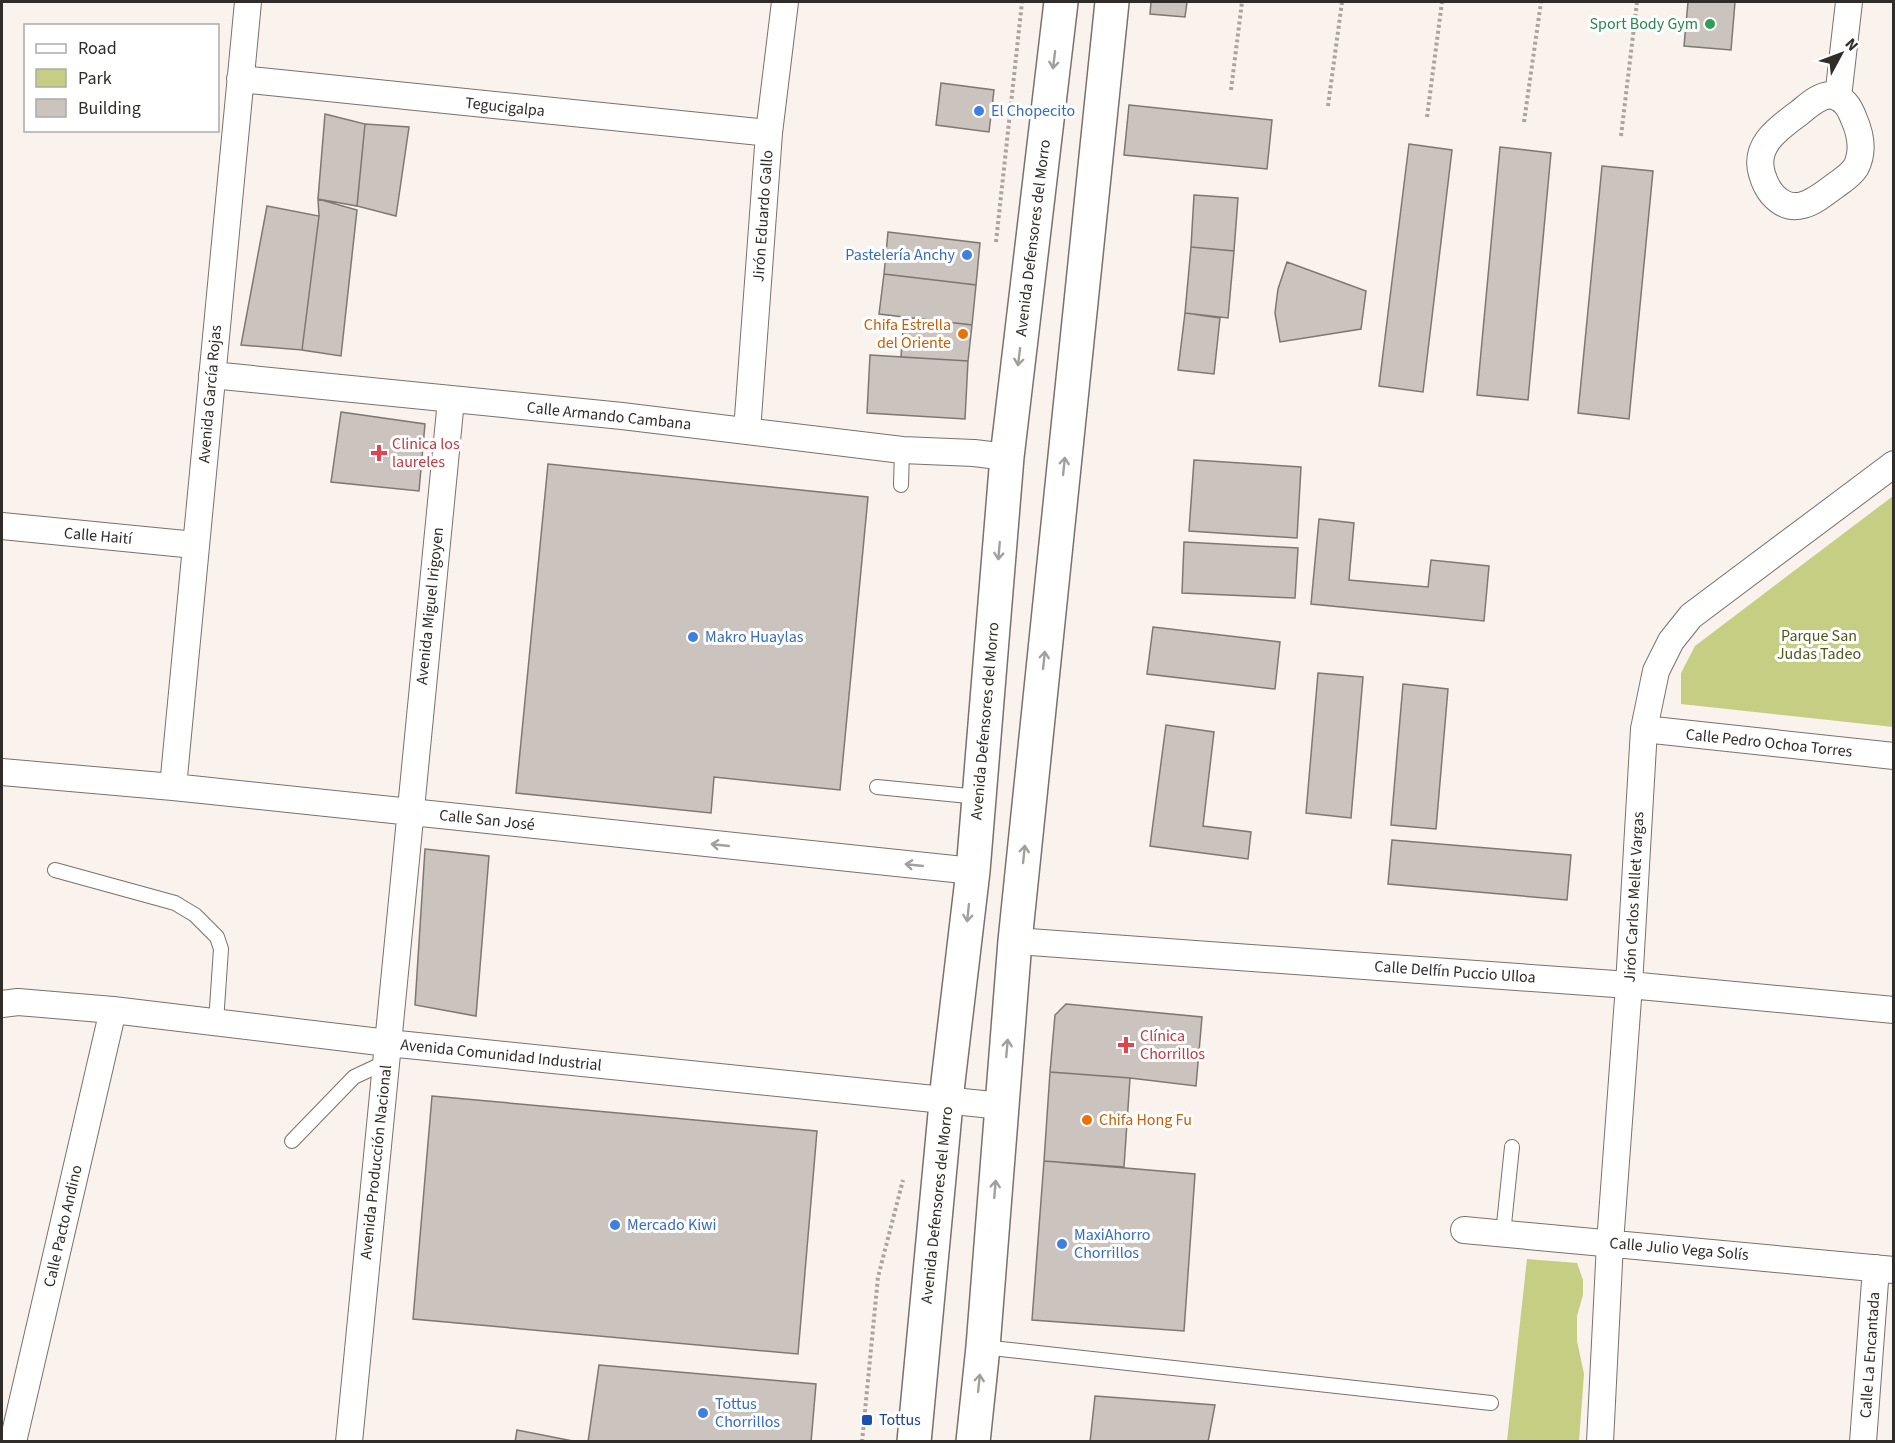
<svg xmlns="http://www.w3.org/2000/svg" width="1895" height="1443" font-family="'Source Sans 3',sans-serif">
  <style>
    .green { fill: #c6ce83 }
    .building { fill: #cbc4be; stroke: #7e7873; stroke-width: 1.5 }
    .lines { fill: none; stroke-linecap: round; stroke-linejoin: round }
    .lane-casing { stroke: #78716d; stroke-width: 16 }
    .street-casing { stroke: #78716d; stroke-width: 28 }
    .primary-casing { stroke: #78716d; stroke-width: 36 }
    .path { stroke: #aaa49f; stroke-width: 4; stroke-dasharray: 3 3; stroke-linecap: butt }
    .lane { stroke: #fff; stroke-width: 14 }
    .street { stroke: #fff; stroke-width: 26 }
    .primary { stroke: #fff; stroke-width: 33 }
    .oneway { stroke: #a1a09f }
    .leisure-dot { fill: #2e9e5b; stroke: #fff; stroke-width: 2 }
    .shop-dot { fill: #3f7fe0; stroke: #fff; stroke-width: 2 }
    .food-dot { fill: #e8710a; stroke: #fff; stroke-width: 2 }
    .health-dot { fill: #e0444e; stroke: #fff; stroke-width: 2 }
    .transit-dot { fill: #1a4fb4; stroke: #fff; stroke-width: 2 }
    .labels { text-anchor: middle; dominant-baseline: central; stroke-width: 6; stroke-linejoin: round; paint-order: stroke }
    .leisure-label { font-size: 16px; fill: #27864d; stroke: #fff; text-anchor: end }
    .street-label { font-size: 16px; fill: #2f2c2a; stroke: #fff }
    .shop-label { font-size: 16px; fill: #366cbe; stroke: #fff; text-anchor: start }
    .food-label { font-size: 16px; fill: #c56008; stroke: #fff; text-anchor: end }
    .health-label { font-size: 16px; fill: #be3a42; stroke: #fff; text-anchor: start }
    .park-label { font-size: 16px; fill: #52561d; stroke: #fff }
    .transit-label { font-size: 16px; fill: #164399; stroke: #fff; text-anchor: start }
  </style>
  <rect width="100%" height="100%" fill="#faf2ec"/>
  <path class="green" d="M1893,496V727L1681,704V673L1695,646Z
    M1527,1259L1577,1263L1583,1280V1295L1577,1316V1341L1584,1374L1579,1441H1507Z"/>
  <path class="building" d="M1151,2H1187L1185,17L1150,14Z
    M1688,2H1735L1731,50L1684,46Z
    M941,83L994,90L989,132L936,125Z
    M1129,105L1272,120L1267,169L1124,155Z
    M325,114L365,124L357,206L318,199Z
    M365,124L409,127L396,216L357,206Z
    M1409,144L1452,150L1423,392L1379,386Z
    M1500,147L1551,153L1528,400L1477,395Z
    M1602,166L1653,171L1629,419L1578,413Z
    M1194,195L1238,198L1234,251L1191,247Z
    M318,199L357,210L341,356L302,350L319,216Z
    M267,206L319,216L302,350L241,345Z
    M888,232L980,243L976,285L884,274Z
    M1191,247L1234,251L1228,318L1185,313Z
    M1287,262L1366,291L1361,329L1280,342L1275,313L1278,289Z
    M884,274L976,285L972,325L879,314Z
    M1185,313L1220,318L1214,374L1178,370Z
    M904,317L972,325L968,361L901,357Z
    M870,355L968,361L965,419L867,413Z
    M341,412L425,424L419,491L331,482Z
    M1194,460L1301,467L1297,538L1189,531Z
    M548,464L868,497L840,790L714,777L711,813L516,793Z
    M1319,519L1354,523L1349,580L1428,587L1431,560L1489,566L1484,621L1311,604Z
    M1184,542L1298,548L1295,598L1182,593Z
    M1153,627L1280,642L1275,689L1147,674Z
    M1318,673L1363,677L1351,818L1306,813Z
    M1403,684L1448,689L1436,829L1391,825Z
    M1166,725L1214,732L1203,826L1251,832L1248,859L1150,846Z
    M1392,840L1571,855L1567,900L1388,884Z
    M425,849L489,856L476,1016L415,1005Z
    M1066,1004L1202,1017L1196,1086L1130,1078L1050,1072L1055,1015Z
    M1050,1072L1130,1078L1124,1167L1044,1161Z
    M432,1096L817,1131L798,1354L413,1319Z
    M1044,1161L1195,1174L1184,1331L1032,1320Z
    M599,1365L816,1384L811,1442H588Z
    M1095,1396L1215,1405L1208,1442H1090Z
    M517,1430L578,1442H515Z"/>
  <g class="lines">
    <defs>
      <path id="lane" d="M901,485L902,450
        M877,787L979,797
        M55,870L175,903L195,915L217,937L221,949L216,1022
        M292,1141L354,1077L386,1062
        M1503,1234L1512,1147
        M983,1347L1491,1403"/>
      <path id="street" d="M240,79L769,133
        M1830,95C1844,98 1849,106 1854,119C1861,135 1864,151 1856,167C1851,175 1843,180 1836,185C1816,200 1794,219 1772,194C1767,188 1764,181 1762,174C1753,145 1779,128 1799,113C1809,105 1818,96 1830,95Z
        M1838,97L1849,2
        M212,375L622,416L902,450L974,453L1007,457
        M747,431L769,133L785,2
        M2,526L195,545
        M1644,729L1894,756
        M2,772L173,787L973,871
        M173,787L248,2
        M1015,941L1629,985L1894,1010
        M2,1004L18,1002L113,1010L388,1043L1002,1106
        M1464,1230L1894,1270
        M13,1442L113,1010
        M349,1442L451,400
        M1600,1442L1610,1243L1629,985L1644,729L1656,671L1671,641L1691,616L1894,464
        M1863,1442L1876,1268"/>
      <path id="primary" d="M914,1442L948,1082L973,871L1007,457L1061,2
        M973,1442L983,1347L1015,941L1112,2"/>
    </defs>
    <use href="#lane" class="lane-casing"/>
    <use href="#street" class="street-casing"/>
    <use href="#primary" class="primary-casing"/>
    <path class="path" d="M1231,90L1242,2
      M1328,106L1342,2
      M1427,117L1442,2
      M1524,122L1541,2
      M1621,136L1637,2
      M996,242L1022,2
      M862,1442L878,1277L903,1180"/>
    <use href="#lane" class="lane"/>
    <use href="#street" class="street"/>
    <use href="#primary" class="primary"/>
  </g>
  <defs><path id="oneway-shaft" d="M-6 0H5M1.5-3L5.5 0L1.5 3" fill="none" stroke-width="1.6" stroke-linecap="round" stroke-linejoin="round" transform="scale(1.5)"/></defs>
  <g class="oneway">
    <use href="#oneway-shaft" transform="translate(1054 60) rotate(97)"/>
    <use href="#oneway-shaft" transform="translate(1019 357) rotate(97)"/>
    <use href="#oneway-shaft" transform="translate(1064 466) rotate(-84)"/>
    <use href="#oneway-shaft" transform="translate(999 551) rotate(95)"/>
    <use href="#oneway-shaft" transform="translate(1044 660) rotate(-84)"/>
    <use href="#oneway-shaft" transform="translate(720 845) rotate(-174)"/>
    <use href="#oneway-shaft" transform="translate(1024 854) rotate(-84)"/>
    <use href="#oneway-shaft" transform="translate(914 865) rotate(-174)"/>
    <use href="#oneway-shaft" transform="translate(968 913) rotate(96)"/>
    <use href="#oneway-shaft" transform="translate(1007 1048) rotate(-85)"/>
    <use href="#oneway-shaft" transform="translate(995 1189) rotate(-85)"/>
    <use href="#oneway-shaft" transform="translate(979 1383) rotate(-84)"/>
  </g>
  <circle class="leisure-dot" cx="1710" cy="24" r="6"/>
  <g class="shop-dot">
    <circle cx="979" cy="111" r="6"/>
    <circle cx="967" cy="255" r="6"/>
    <circle cx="693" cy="637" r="6"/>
    <circle cx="615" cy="1225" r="6"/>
    <circle cx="1062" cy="1244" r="6"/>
    <circle cx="703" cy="1413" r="6"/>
  </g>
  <g class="food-dot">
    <circle cx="963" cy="334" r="6"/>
    <circle cx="1087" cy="1120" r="6"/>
  </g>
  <g class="health-dot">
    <path d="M376 444h6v6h6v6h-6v6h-6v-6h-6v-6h6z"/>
    <path d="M1123 1036h6v6h6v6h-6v6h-6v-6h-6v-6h6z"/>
  </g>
  <rect class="transit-dot" x="861" y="1414" width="12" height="12" rx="3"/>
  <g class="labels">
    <g class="leisure-label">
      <text x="1698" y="24">Sport Body Gym</text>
    </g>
    <g class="street-label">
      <text transform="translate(505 107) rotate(6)">Tegucigalpa</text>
      <text transform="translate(763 216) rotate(-86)">Jirón Eduardo Gallo</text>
      <text transform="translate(1033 238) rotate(-83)">Avenida Defensores del Morro</text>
      <text transform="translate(210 394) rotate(-85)">Avenida García Rojas</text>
      <text transform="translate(609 416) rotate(6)">Calle Armando Cambana</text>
      <text transform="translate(98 536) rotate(5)">Calle Haití</text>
      <text transform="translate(430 606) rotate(-84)">Avenida Miguel Irigoyen</text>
      <text transform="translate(985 721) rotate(-85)">Avenida Defensores del Morro</text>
      <text transform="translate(1769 743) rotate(6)">Calle Pedro Ochoa Torres</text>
      <text transform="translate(487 820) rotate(6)">Calle San José</text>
      <text transform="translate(1634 897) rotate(-87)">Jirón Carlos Mellet Vargas</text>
      <text transform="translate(1455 972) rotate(4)">Calle Delfín Puccio Ulloa</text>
      <text transform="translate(501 1055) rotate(6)">Avenida Comunidad Industrial</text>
      <text transform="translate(376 1162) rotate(-84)">Avenida Producción Nacional</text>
      <text transform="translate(937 1205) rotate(-84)">Avenida Defensores del Morro</text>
      <text transform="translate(63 1226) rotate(-77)">Calle Pacto Andino</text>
      <text transform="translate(1679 1249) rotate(5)">Calle Julio Vega Solís</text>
      <text transform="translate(1870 1355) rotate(-86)">Calle La Encantada</text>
    </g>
    <g class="shop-label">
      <text x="991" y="111">El Chopecito</text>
      <text x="955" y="255" text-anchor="end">Pastelería Anchy</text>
      <text x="705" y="637">Makro Huaylas</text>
      <text x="627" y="1225">Mercado Kiwi</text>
      <text x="1074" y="1235">MaxiAhorro<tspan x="1074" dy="18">Chorrillos</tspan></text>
      <text x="715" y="1404">Tottus<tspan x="715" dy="18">Chorrillos</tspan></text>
    </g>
    <g class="food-label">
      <text x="951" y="325">Chifa Estrella<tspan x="951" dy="18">del Oriente</tspan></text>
      <text x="1099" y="1120" text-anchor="start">Chifa Hong Fu</text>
    </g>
    <g class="health-label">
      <text x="392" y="444">Clinica los<tspan x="392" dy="18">laureles</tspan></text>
      <text x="1140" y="1036">Clínica<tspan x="1140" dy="18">Chorrillos</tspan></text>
    </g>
    <g class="park-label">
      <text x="1819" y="636">Parque San<tspan x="1819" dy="18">Judas Tadeo</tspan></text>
    </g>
    <g class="transit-label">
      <text x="879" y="1420">Tottus</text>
    </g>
  </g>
  <rect width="1895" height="1443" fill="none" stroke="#2f2c2a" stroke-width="6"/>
  <rect x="24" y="24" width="195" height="108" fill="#ffffff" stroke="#acabaa" stroke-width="1.5"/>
  <rect x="36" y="44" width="30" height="9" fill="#ffffff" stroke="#acabaa" stroke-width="1.5"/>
  <text x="78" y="54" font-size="18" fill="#2f2c2a">Road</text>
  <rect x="36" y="69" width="30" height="18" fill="#c6ce83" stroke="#acabaa" stroke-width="1.5"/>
  <text x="78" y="84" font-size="18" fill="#2f2c2a">Park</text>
  <rect x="36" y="99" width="30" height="18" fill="#cbc4be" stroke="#acabaa" stroke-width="1.5"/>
  <text x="78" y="114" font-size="18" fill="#2f2c2a">Building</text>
  <g transform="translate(1841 54) rotate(49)" stroke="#ffffff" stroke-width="4.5" paint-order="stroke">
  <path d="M0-4.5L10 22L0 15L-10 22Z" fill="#2f2c2a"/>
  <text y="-9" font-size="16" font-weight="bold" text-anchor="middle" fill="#2f2c2a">N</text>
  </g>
</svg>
